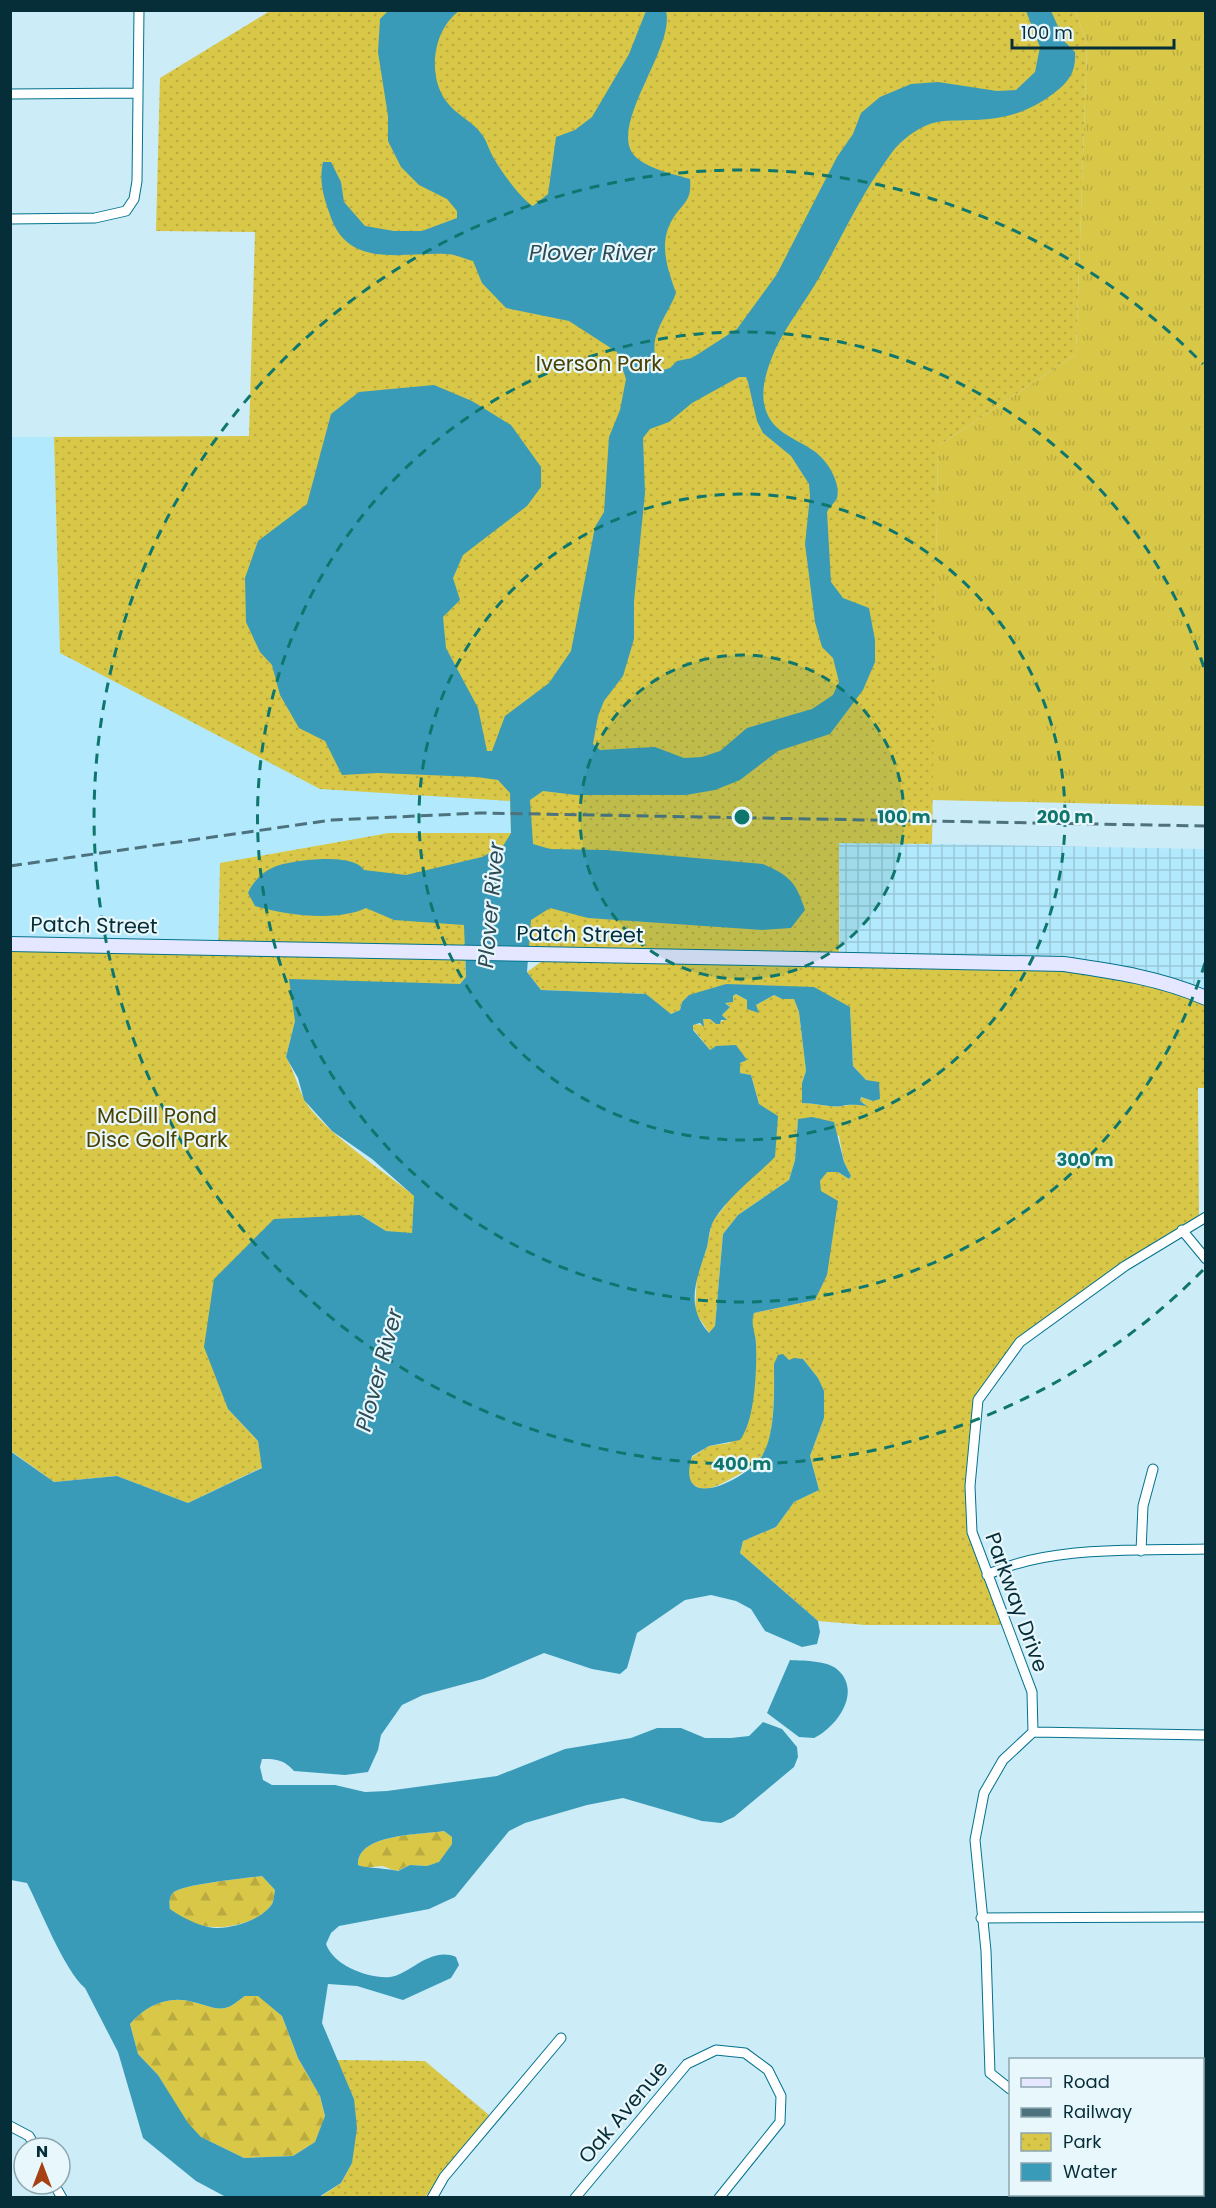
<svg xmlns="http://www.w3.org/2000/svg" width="1216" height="2208" font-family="Poppins,sans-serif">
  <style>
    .built { fill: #b2e9fc }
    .industrial { fill: url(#industrial-grid) }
    .grass { fill: url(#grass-tufts) }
    .forest { fill: url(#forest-firs) }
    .park { fill: url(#park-dots) }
    .water { fill: #3a9bb8; fill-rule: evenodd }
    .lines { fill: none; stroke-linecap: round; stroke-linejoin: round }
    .street-casing { stroke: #02728c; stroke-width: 11 }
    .secondary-casing { stroke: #02728c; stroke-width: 16 }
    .street { stroke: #fff; stroke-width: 9 }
    .secondary { stroke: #e5e6ff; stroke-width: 14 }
    .rail { stroke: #4d727e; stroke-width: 3; stroke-dasharray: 12 6; stroke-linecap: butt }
    .ring { fill: none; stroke: #0f766e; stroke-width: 3; stroke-dasharray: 10 8 }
    .labels { text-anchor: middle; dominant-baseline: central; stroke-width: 4.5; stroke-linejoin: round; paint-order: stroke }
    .park-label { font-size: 21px; fill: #4b4202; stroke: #e7f7fc }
    .street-label { font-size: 21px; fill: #062e39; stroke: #e7f7fc }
    .water-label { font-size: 22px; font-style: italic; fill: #2d4b55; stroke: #e7f7fc }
    .centre { fill: #0f766e; stroke: #e7f7fc; stroke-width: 3 }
    .ring-label { font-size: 18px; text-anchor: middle; font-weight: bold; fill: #0f766e; stroke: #e7f7fc; stroke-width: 4.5; stroke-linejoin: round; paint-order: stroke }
  </style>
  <defs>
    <pattern id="industrial-grid" width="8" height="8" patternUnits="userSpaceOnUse" patternTransform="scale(1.5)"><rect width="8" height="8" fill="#b2e9fc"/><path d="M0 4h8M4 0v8" fill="none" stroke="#98c8d9"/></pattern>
    <pattern id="grass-tufts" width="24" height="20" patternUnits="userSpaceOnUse" patternTransform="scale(1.5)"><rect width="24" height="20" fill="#d9c748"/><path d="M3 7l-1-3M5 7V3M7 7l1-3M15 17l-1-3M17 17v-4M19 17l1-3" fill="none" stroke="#b9ab40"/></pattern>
    <pattern id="forest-firs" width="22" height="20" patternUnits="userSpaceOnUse" patternTransform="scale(1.5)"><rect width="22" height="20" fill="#d9c748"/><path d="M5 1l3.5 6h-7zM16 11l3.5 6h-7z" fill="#b9ab40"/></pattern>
    <pattern id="park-dots" width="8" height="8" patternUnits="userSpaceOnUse" patternTransform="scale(1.5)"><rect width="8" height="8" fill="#d9c748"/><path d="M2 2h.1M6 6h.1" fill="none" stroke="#b9ab40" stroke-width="1.8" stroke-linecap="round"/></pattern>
  </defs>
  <rect width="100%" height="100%" fill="#ccecf8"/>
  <path class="built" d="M11,437H54L60,653L511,801V833H389L220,863L218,948L11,944Z"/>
  <path class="industrial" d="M839,842L1205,849V998L840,958Z"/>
  <path class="grass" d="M1075,11H1205V806L932,800L938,446L1076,354L1087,44Z"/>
  <path class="forest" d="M444,1831L452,1837V1844L440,1862L427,1866L410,1865L397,1871L382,1866L364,1868L358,1865C357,1833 421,1835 444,1831Z
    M262,1876L275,1890C274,1894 274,1901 272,1904C261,1921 231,1928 213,1927C197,1927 182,1918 170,1909C169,1903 169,1896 174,1892C184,1884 246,1878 262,1876Z
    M245,1996H259L282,2016L298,2058L320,2096L325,2117L315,2142L293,2156L244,2158L201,2137L187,2123L158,2075L138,2054L130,2024C146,2005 169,1995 193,2002C203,2004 214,2010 225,2008C232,2007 240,1999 245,1996Z"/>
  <path class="park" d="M270,11H1075L1087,44L1076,354L938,446L932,844L839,843V958L1064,964L1205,998V1088H1198L1199,1221L1020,1342L978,1400L972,1532L1007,1625H865L818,1621L740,1553L743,1541L776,1527L794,1502L819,1490L810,1456L824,1418L818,1378L803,1359L774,1364C774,1387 776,1442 760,1459C749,1469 735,1477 721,1484C707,1490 701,1492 689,1481L688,1468L692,1457L709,1446L730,1443L756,1343L751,1322L754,1313L815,1300L820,1181L826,1172H838L849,1179L851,1176L844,1162L839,1136L798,1119L795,1160L789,1180L738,1215L723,1234L715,1326L710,1334L695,1312L697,1273L706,1251L712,1222L725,1206L759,1104L751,1075L740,1073V1063L747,1060C729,1049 729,1044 710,1050L693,1029V1024L703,1025V1019H710L716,1024L726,1019L722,1015L730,1006L725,1003L736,994L756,1005L774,995L782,999H794L799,1012L806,1071L802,1083V1103C813,1103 834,1108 842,1106C850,1105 856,1104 866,1105L860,1101L861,1097L873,1101L866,1080L853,1066L850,1008L726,984L682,1002L680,1010L670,1014L646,994L541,990L527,972L545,959H465L466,977L460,984L295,1021L286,1057C294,1071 297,1085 304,1099C317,1126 388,1175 415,1196L412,1234L386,1231L360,1215L228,1409L258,1441L263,1467L188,1503L117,1476L54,1482L11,1451V950L218,954L220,863L389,833H511L510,801L320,789L60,653L54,437L249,436L255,232L156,231L160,78Z
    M337,2060L425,2061L489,2115L425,2197L319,2198L341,2183L352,2163L354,2099Z"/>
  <path class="water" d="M388,11H459C433,30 427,75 446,101C456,115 474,122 483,136C487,142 489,150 493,157C501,171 520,198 533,206L548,194L556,137L575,130L592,117L629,54L646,11H666C676,49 602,132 638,159C652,170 673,174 690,179C692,202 683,202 672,220C658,244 668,270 676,293C667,318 641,343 663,370L670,368L677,361L692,358L737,329L777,274L837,157L853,134L861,113L880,97L911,84L938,82L997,91L1016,90L1035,72L1040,47L1026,11H1051L1065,42L1075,52C1076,71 1070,81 1054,93C1028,113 1002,120 970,120C954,121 940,119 925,126C910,133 897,144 888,158C861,195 842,236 820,276C806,301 787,324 775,350C768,366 761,386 764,403C769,432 794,437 814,451C827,460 841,482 837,498C835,503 829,507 827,512L831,582L843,598L869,608L875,640V662L863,690L830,734L778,751L740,780L715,790L686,795H576L543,791L530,800L533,844L550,849L606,850L763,864C790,876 796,882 805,910L791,928L762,930L588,918L550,908L531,920L527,972L541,990L646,994L671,1014L680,1010L682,1002L689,995L726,984L814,987L850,1007L853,1066L866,1080L879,1082L880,1099L873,1101L861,1097L860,1101L867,1106C857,1105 851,1104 842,1106C835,1108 813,1103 802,1103V1083L806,1071L799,1012L794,999H782L774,995L756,1005L759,1013L747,1009V1000L736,994L733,996V1002L725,1003L730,1007L722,1015L727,1020H721L720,1024H716L710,1019H703L704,1027L700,1023L693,1025V1030L710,1050L716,1046L736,1045L747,1060L740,1063V1073L751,1075L759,1104L778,1116L775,1157C755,1177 729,1196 714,1220C709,1228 709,1239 707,1247C697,1279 684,1305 709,1333L715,1326L723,1234L738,1215L789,1180L795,1160L798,1119L812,1117L834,1122L844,1162L851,1176L849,1179L838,1172H827L820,1181L821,1191L838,1201L827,1275L815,1300L754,1313C750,1325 756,1333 756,1345C757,1369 755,1421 740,1440L709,1446L692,1456C674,1516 747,1479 762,1456C776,1434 774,1390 774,1364L778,1355L783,1354L789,1360L794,1358L803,1359L818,1378L824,1391V1418L810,1456L819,1490L794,1502L776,1527L743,1541L740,1553L818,1621L820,1632L817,1644L802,1647L765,1631L751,1609L736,1601L711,1595L685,1600L637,1633L627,1668L620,1674L592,1669L544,1653L483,1679L423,1695L402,1705L381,1735L378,1750L368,1772L345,1775L294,1771C284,1760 277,1759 262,1759L260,1767L263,1780L272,1785H335L365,1792L387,1791L497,1776L565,1749L631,1738L657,1728H681L705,1738H731L749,1736L763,1722L782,1729L797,1747L798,1757L794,1767L734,1817L721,1823L702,1821L623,1798L587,1805L525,1823L509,1831L455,1897L429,1909L339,1926L331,1933L326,1944C333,1965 368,1979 390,1977C408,1976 430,1946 456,1957L459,1965L451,1978L403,2000L357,1986L328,1984L322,2023L354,2099L357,2128L352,2163L341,2183L319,2197H226L196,2181L143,2138L118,2052L85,1988C64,1970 41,1910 27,1883L11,1880L10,1451L54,1482L117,1476L188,1503L262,1468L258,1441L228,1409L204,1347L214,1279L274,1219L360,1215L386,1231L412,1233L414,1196L372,1159L332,1131L304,1100L298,1078L286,1057L295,1021L289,979L460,984L466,977L464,925L394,920L366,908C337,922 285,915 255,906L248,893C253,882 262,872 274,867C291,860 353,852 364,870L406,875L482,857L503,846L511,833L510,793L498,780L477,777L378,773L342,775L325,741L299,728L280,695L272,665L260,652L246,622L245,578L258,541L307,504L331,414L359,392L434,385L472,401L511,425L541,467V487L527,506L463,555L453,578L460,600L443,617L446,648L478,708L487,751H492L505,716L549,683L571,651L595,527L604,512L609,437L620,410L626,379L617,352L569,321L506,308L482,283L473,261C465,259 455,254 446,254C400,252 346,270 329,212C323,195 319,180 323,162H331L341,182L344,202L365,226L394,231H422L457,218V211L447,199L419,185L401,167L388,141V116L378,52L380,19ZM739,377H746L748,382L757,421L763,433L791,456L809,484L810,496L805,544L815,622L822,647L833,658L839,682L833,695L812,709L747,728L720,751L702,757L684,758L655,747L600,750L593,744L598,716L604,701L623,676L634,639V601L645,493L643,438L650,429L669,422L692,403ZM444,1831L452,1837V1844L439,1862L427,1866L410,1865L398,1871C386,1868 363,1868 358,1865C357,1833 421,1835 444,1831ZM262,1876L275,1890C274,1894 274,1901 272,1904C261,1921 227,1931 208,1927C193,1923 182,1917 170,1909C169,1903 169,1896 174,1892C184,1884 246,1878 262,1876ZM245,1996H258L282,2016L298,2058L320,2096L325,2116L315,2142L293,2156L244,2158L201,2137L188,2123L158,2075L138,2054L130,2024C146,2005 169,1995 193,2002C203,2004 214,2010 225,2008C232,2007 240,1999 245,1996Z
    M790,1660C805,1661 830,1660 840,1672C861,1695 835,1728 814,1738L799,1737L767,1713Z"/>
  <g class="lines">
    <defs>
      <path id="street" d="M10,94L138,93
        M10,219L95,218L126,211L134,199L137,181L139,10
        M1182,1230L1206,1259
        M1141,1551L1143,1506L1153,1469
        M987,1575C1049,1545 1137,1551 1206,1549
        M1033,1732L1206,1735
        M981,1918L1206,1917
        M1010,2089L990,2073L986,1951L975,1840L984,1793L1003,1760L1033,1732L1032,1692L972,1532L970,1486L978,1400L1020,1342L1125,1266L1206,1217
        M1202,2092H1206
        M10,2126L29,2136L36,2148
        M54,2184L62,2198
        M432,2198L444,2177L561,2038
        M575,2198L687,2064L716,2050L745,2053L768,2070L781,2096L780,2122L719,2198"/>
      <path id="secondary" d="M10,944L1064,964C1112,971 1161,978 1206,998"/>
    </defs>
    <use href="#street" class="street-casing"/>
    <use href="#secondary" class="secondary-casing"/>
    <use href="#street" class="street"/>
    <use href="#secondary" class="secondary"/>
    <path class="rail" d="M10,866L332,820L480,813L1206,826"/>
  </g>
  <circle cx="742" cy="817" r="162" fill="#0f766e" fill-opacity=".12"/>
  <g class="ring">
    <circle cx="742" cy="817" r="162"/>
    <circle cx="742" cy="817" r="323"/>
    <path d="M1205 963A485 485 0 1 1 1205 671"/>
    <path d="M1203 1270A647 647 0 1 1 1203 364"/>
  </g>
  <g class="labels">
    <g class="park-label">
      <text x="599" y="363">Iverson Park</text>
      <text x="157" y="1115">McDill Pond<tspan x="157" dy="24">Disc Golf Park</tspan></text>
    </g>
    <g class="street-label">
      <text transform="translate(94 925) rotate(1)">Patch Street</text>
      <text transform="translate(580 934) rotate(1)">Patch Street</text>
      <text transform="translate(1017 1602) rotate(70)">Parkway Drive</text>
      <text transform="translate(623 2112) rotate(-50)">Oak Avenue</text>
    </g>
    <g class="water-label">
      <text x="592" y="252">Plover River</text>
      <text transform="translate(491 905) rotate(-85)">Plover River</text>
      <text transform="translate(379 1370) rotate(-75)">Plover River</text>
    </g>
  </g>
  <circle cx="742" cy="817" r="9" class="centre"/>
  <g class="ring-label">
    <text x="904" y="823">100 m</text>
    <text x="1065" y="823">200 m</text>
    <text x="1085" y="1166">300 m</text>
    <text x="742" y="1470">400 m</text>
  </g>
  <rect width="1216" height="2208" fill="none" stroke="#062e39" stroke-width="24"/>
  <rect x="1009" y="2058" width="195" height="138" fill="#e7f7fc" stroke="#8da7ae" stroke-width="1.5"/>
  <rect x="1021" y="2078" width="30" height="9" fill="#e5e6ff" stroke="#8da7ae" stroke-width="1.5"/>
  <text x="1063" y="2088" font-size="18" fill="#062e39">Road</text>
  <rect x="1021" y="2108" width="30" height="9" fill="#4d727e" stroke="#8da7ae" stroke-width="1.5"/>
  <text x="1063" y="2118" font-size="18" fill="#062e39">Railway</text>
  <rect x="1021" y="2133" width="30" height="18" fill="url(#park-dots)" stroke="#8da7ae" stroke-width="1.5"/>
  <text x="1063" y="2148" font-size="18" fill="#062e39">Park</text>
  <rect x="1021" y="2163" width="30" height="18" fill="#3a9bb8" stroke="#8da7ae" stroke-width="1.5"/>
  <text x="1063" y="2178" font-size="18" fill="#062e39">Water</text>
  <g transform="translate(42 2166)"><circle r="28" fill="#e7f7fc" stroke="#8da7ae" stroke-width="1.5"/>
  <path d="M0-4.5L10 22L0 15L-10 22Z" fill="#a64114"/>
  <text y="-9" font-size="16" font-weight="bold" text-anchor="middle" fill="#062e39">N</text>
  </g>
  <path d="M1012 39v9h162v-9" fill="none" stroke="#062e39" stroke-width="3"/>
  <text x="1021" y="39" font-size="18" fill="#062e39" stroke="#e7f7fc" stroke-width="4.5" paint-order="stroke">100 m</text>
</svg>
